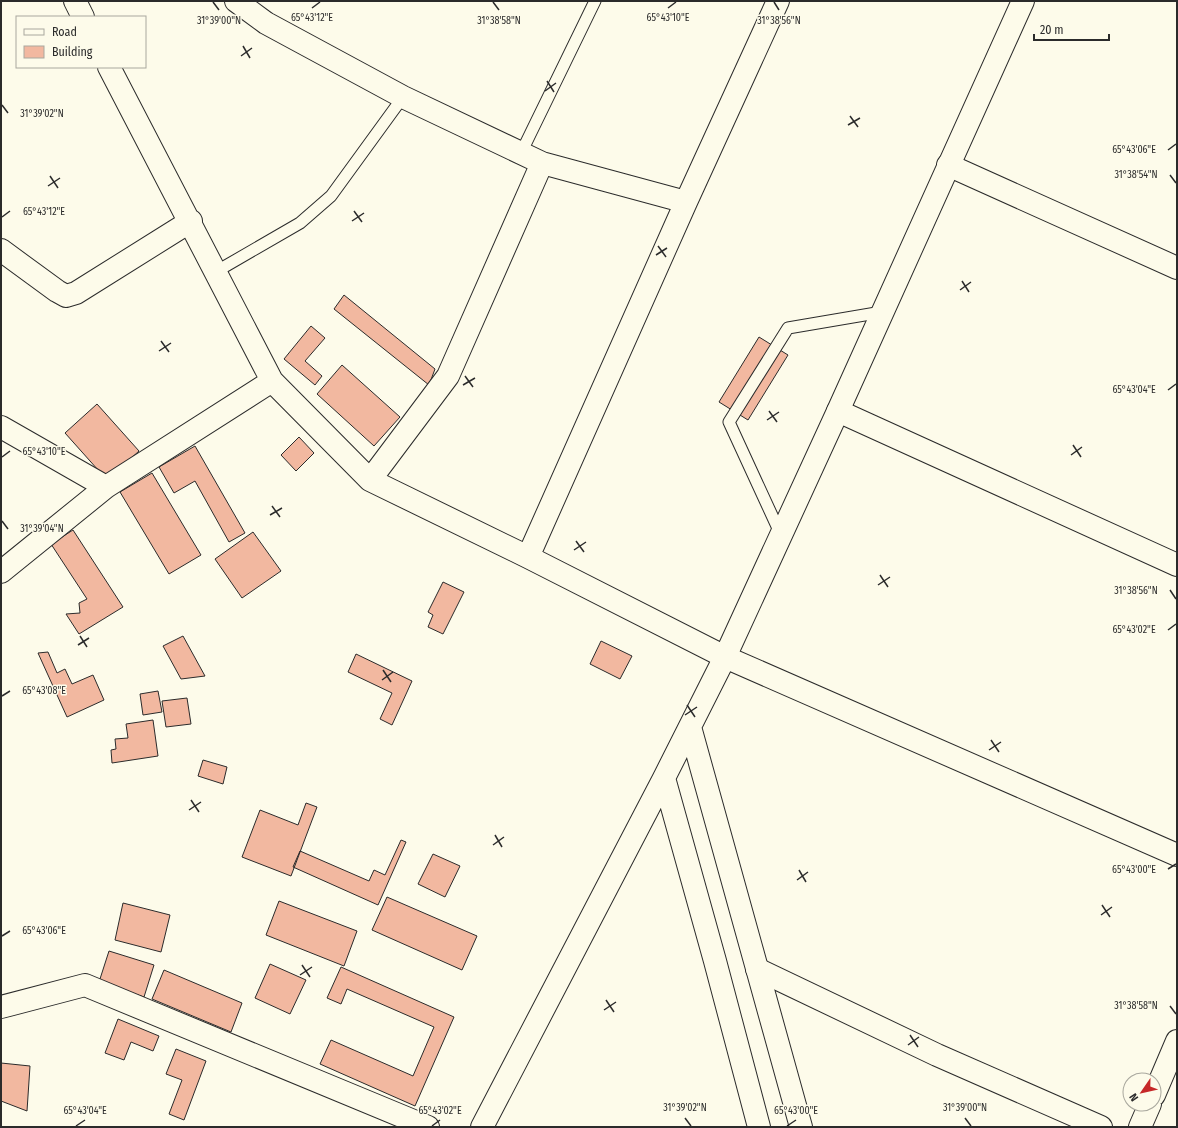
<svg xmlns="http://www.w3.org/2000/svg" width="1178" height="1128" font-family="'Fira Sans Condensed',sans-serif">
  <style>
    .building { fill: #f2b8a0; stroke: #2b2b2b }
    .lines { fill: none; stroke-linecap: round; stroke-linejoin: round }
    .lane-casing { stroke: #2b2b2b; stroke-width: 13 }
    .street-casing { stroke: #2b2b2b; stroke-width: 24 }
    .secondary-casing { stroke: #2b2b2b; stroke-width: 24 }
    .lane { stroke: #fdfbea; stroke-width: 11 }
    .street { stroke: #fdfbea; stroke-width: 22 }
    .secondary { stroke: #fdfbea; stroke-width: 22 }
    .ticks { fill: none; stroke: #2b2b2b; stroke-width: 1.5 }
    .ticks-label { font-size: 10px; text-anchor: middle; fill: #2b2b2b; stroke: #fdfbea; stroke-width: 3; stroke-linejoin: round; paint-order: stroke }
  </style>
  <rect width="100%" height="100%" fill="#fdfbea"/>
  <path class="building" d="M344,295L435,369L429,385L334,309Z
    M311,326L325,338L305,361L322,376L315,385L284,359Z
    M759,337L788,355L748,420L719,402Z
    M342,365L400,417L374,446L317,394Z
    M97,404L139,451L107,480L65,433Z
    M299,437L314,453L296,471L281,455Z
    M195,446L245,533L229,542L195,481L174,493L159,467Z
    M152,473L201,555L169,574L120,492Z
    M73,530L123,607L79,634L66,614L80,613L79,603L87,599L51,544Z
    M253,532L281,571L242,598L215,559Z
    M443,582L464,592L443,634L428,627L433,615L428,612Z
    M183,636L205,676L181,679L163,646Z
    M601,641L632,656L620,679L590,664Z
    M48,652L57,673L65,669L72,684L93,675L104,700L67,717L38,653Z
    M356,654L412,681L392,725L380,719L392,693L348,672Z
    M158,691L162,712L143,715L140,694Z
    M187,698L191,724L166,727L162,701Z
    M153,720L158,756L112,763L111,750L116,749L115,739L128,738L126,724Z
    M203,760L227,767L223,784L198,776Z
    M306,803L317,807L291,876L242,857L260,810L298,825Z
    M401,840L406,842L378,905L293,867L300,851L369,881L374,870L385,875Z
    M433,854L460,866L445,897L418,884Z
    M387,897L477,936L462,970L372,930Z
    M279,901L357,931L344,966L266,935Z
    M123,903L170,915L161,952L115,940Z
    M109,951L154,965L144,997L99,982Z
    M270,964L306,980L290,1014L255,998Z
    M341,967L454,1017L415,1106L320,1064L331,1040L413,1076L434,1027L347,989L341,1004L327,998Z
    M164,970L242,1003L231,1032L152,999Z
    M118,1019L159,1036L153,1051L131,1042L124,1060L105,1053Z
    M176,1049L206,1061L184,1120L169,1114L182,1080L166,1074Z
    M1,1063L30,1066L27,1111L1,1101Z"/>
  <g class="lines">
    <defs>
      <path id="lane" d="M521,153L595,1
        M217,271L300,223L331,196L403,97
        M781,535L729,422L788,328L882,312"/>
      <path id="street" d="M75,1L83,17
        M236,1L266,23L403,97L542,163L686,202
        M109,67L272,381L370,480L528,557L725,657L1177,855
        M948,165L1177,268
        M1,250L57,291L66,296L76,293L191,221
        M838,411L1177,565
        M1,427L106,487
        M370,480L448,376L542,163
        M528,557L686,202L778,1
        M1,572L106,487L272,381
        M757,969L937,1055L1101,1127
        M1,1007L85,985L428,1127
        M1154,1095L1177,1041
        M1140,1127L1150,1104"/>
      <path id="secondary" d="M690,727L801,1127
        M664,778L715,961L759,1127
        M482,1127L664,778L725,657L838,411L1023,1"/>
    </defs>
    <use href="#lane" class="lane-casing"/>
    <use href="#street" class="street-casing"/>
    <use href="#secondary" class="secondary-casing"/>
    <use href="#lane" class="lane"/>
    <use href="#street" class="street"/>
    <use href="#secondary" class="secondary"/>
  </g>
  <path class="ticks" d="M213,2L219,10M493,2L499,10M774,2L779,10M312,8L320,2M668,8L676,2M243,46L250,58M241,56L252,48M547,81L554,92M545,91L556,83M2,105L8,113M850,116L858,127M848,125L860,118M1168,150L1176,144M1170,175L1176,183M50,176L58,188M48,186L60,178M354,211L362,222M2,217L10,211M352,221L364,213M658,246L666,257M656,255L667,248M962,281L969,292M960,290L971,282M161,341L169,352M159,351L171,343M465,376L473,387M463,385L475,378M1168,390L1176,384M769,411L777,422M767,420L779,412M1073,445L1081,457M1071,455L1082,447M2,457L10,451M272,506L280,517M270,515L282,508M2,521L8,529M576,541L584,552M574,550L586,542M880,575L888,587M878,585L890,577M1170,590L1176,599M1168,630L1176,624M80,636L87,647M78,645L89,638M383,670L391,682M382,680L393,672M2,696L10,691M687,705L695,717M685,715L697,707M991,740L999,752M989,750L1001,742M191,800L199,812M189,810L201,802M495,835L502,847M493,845L504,837M1168,869L1176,864M799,870L806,882M797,880L808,872M1102,905L1110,917M1101,915L1112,907M2,936L10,931M302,965L310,977M300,975L312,967M606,1000L614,1012M1170,1006L1176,1014M604,1010L616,1002M910,1035L918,1047M908,1045L919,1037M685,1118L691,1126M965,1118L971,1126M76,1126L85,1120M432,1126L440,1120M787,1126L796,1120"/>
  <g class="ticks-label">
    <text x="312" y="21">65°43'12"E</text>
    <text x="668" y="21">65°43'10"E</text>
    <text x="219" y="24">31°39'00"N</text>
    <text x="499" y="24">31°38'58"N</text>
    <text x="779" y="24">31°38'56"N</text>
    <text x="42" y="117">31°39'02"N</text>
    <text x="1134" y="153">65°43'06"E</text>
    <text x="1136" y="178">31°38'54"N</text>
    <text x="44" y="215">65°43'12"E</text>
    <text x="1134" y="393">65°43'04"E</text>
    <text x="44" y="455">65°43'10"E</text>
    <text x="42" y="532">31°39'04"N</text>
    <text x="1136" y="594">31°38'56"N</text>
    <text x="1134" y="633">65°43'02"E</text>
    <text x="44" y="694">65°43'08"E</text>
    <text x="1134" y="873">65°43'00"E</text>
    <text x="44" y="934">65°43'06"E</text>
    <text x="1136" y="1009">31°38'58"N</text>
    <text x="685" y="1111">31°39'02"N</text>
    <text x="965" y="1111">31°39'00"N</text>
    <text x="85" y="1114">65°43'04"E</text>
    <text x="440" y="1114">65°43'02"E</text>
    <text x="796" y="1114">65°43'00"E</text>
  </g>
  <rect width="1178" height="1128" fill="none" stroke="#2b2b2b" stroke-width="4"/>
  <rect x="16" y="16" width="130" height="52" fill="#fdfbea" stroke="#a9a89e"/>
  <rect x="24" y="29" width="20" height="6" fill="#fdfbea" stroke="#a9a89e"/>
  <text x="52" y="36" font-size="12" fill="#2b2b2b">Road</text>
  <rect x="24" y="46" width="20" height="12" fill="#f2b8a0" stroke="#a9a89e"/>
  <text x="52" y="56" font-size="12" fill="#2b2b2b">Building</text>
  <g transform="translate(1142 1092) rotate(236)"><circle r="19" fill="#fdfbea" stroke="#a9a89e"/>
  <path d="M0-3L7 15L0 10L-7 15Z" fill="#c62828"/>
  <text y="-6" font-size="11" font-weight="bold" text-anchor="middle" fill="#2b2b2b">N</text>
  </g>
  <path d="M1034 34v6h75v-6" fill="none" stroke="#2b2b2b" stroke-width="2"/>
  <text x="1040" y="34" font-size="12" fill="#2b2b2b" stroke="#fdfbea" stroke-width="3" paint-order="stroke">20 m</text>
</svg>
